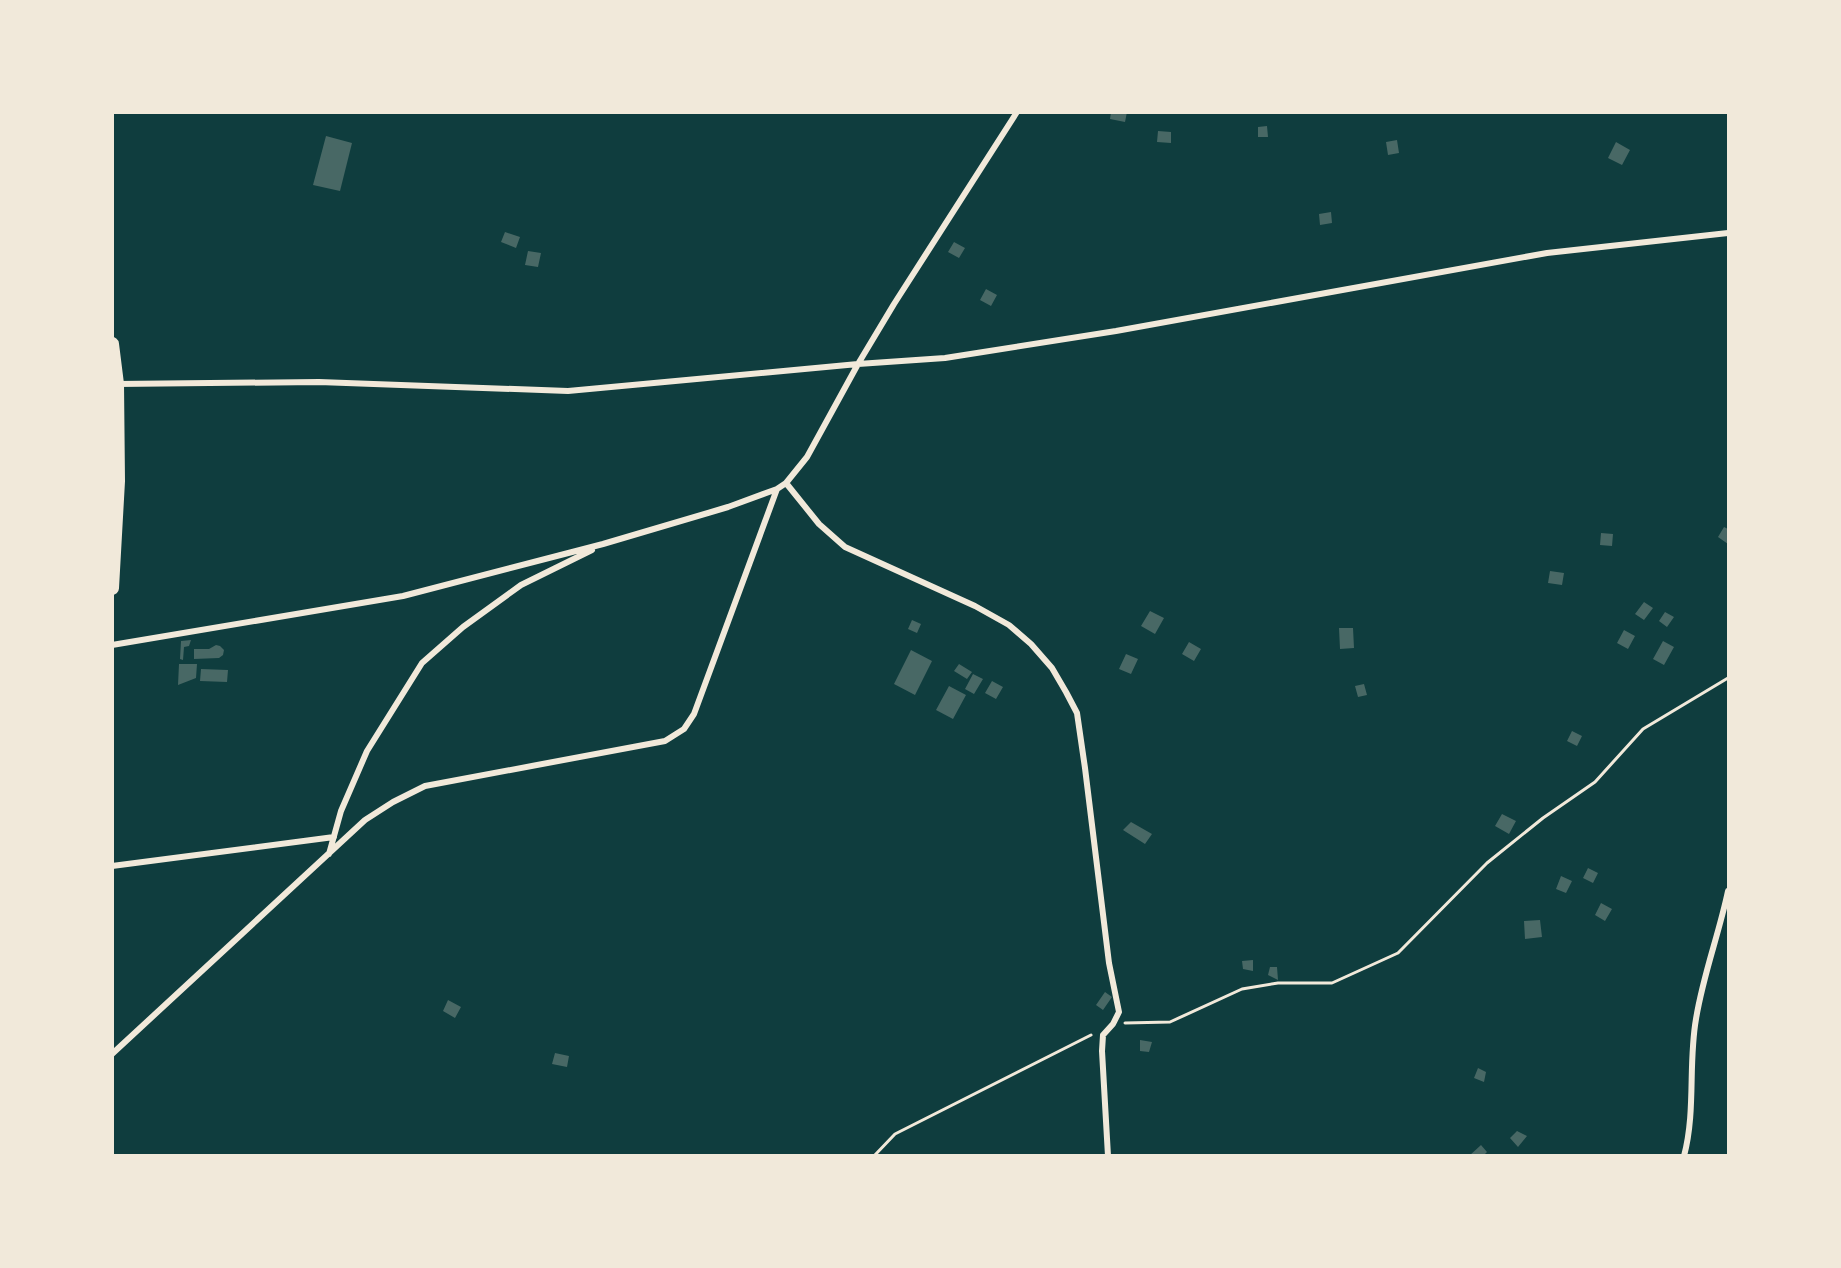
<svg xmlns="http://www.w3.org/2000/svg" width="1841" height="1268" font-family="'Fira Sans Condensed',sans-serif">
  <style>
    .building { fill: #486865 }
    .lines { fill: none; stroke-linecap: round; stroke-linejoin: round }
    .path { stroke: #f1e9da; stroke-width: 3 }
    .minor { stroke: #f1e9da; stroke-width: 6 }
    .primary { stroke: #f1e9da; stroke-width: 14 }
  </style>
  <rect width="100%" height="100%" fill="#0f3d3e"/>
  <path class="building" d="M1111,112H1127L1125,122L1110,119Z
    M1267,126L1268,137H1258V127Z
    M1158,131L1171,132V143L1157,142Z
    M326,136L352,143L340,191L313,185Z
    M1397,140L1399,153L1388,155L1386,142Z
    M1616,142L1630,150L1622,165L1608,158Z
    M1331,212L1332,223L1320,225L1319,214Z
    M505,232L520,237L516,248L501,242Z
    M954,242L965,248L959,258L948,252Z
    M528,251L541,253L538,267L525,265Z
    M986,289L997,295L991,306L980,300Z
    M1724,527L1728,529V544L1718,537Z
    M1601,533L1613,534L1612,546L1600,545Z
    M1550,571L1564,573L1562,585L1548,583Z
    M1644,602L1653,608L1644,620L1635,614Z
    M1150,611L1164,618L1155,634L1141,626Z
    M1665,612L1674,617L1667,627L1659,621Z
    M912,620L921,624L917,633L908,629Z
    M1339,628H1353L1354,648L1340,649Z
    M1624,630L1635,636L1628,649L1617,643Z
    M191,640L189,646L184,647L183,660L180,659L181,641Z
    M1663,641L1674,647L1664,665L1653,659Z
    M1189,642L1201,649L1194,661L1182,654Z
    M216,645L220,646L224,650L223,655L219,658L194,659V649H209Z
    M911,650L932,661L915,695L894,684Z
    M1126,654L1138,659L1131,674L1119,669Z
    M179,664H197L196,678L178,685Z
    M959,664L972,672L967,679L954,671Z
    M201,669L228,670L227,682L200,681Z
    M973,674L983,679L974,694L965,689Z
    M992,681L1003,687L996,699L985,693Z
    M1364,684L1367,695L1358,697L1355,686Z
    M949,686L966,695L953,719L936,710Z
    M1572,731L1582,736L1577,746L1567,741Z
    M1502,814L1516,821L1509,834L1495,826Z
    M1131,822L1152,834L1145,844L1123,830Z
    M1588,868L1598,873L1593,883L1583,878Z
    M1561,876L1572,881L1566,893L1556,889Z
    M1601,903L1612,909L1605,921L1595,915Z
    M1540,920L1542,937L1525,939L1524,921Z
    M1253,960V971L1243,969L1242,961Z
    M1270,967H1277L1278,980L1268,975Z
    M1105,992L1112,997L1103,1010L1096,1005Z
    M448,1000L461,1007L455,1018L443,1011Z
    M1140,1040L1152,1042L1149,1052L1140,1051Z
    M555,1053L569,1056L567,1067L552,1064Z
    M1478,1068L1486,1072L1484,1082L1474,1078Z
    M1517,1131L1527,1136L1518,1147L1510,1138Z
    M1481,1145L1487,1152L1483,1156H1469Z"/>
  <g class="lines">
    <path class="path" d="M1125,1023L1170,1022L1242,989L1278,983H1332L1398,953L1487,863L1543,818L1595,782L1643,729L1728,678
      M874,1156L895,1134L1091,1035"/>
    <path class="minor" d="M117,384L319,382L568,391L858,364L945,358L1116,331L1547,253L1728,233
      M786,483L819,524L845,547L975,606L1009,625L1031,644L1052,668L1066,692L1077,713L1085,768L1109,963L1119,1012L1113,1024L1103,1035L1102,1051L1108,1156
      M112,645L403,596L603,544L728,507L777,489L786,483L807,457L858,364L894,304L1017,112
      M329,854L341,811L367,751L422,663L463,627L521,585L592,550
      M112,866L334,837
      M112,1054L365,820L393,802L425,786L665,741L684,729L694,714L777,489
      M1684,1156C1696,1111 1688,1064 1696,1019C1703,975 1719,934 1728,891"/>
    <path class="primary" d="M112,344L117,384L118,481L112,588"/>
  </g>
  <rect width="1841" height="1268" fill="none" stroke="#f1e9da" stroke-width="228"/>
</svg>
